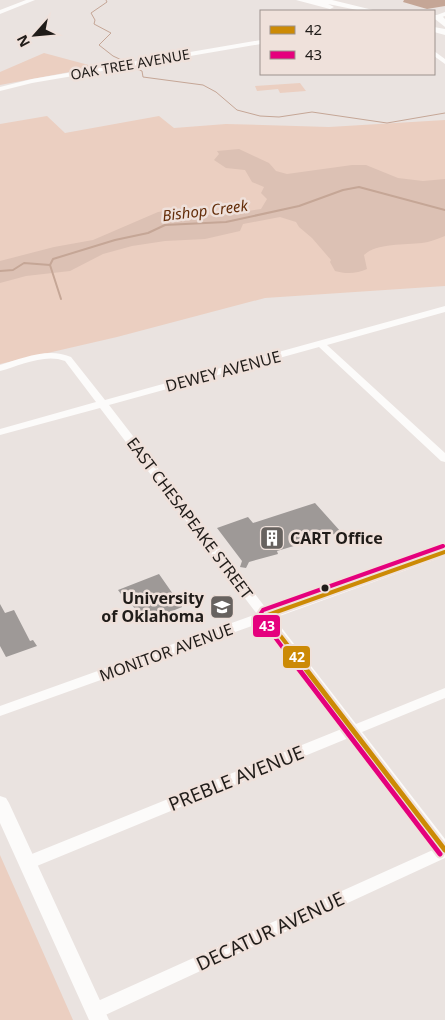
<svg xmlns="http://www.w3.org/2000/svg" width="445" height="1020" font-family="'Noto Sans',sans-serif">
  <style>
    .green { fill: #ebcfc1 }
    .forest { fill: #dcc1b4 }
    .water { fill: #c5a696 }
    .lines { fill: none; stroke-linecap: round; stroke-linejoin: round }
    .stream-far1 { stroke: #c5a696; stroke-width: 1 }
    .stream { stroke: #c5a696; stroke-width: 2 }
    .building { fill: #9e9997 }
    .minor { fill: #fcfbfa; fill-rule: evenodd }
    .major { fill: #fcfbfa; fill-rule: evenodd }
    .highway { fill: #fcfbfa; fill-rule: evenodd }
    .bus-1-far1-casing { stroke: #efe1db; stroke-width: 8 }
    .bus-1-casing { stroke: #efe1db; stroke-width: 9 }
    .bus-2-far1-casing { stroke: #efe1db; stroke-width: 8 }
    .bus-2-casing { stroke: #efe1db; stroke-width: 9 }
    .bus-1-far1 { stroke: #cc8a05; stroke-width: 4 }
    .bus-1 { stroke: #cc8a05; stroke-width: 5 }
    .bus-2-far1 { stroke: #e5007d; stroke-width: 4 }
    .bus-2 { stroke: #e5007d; stroke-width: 5 }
    .bus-dot { fill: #201c19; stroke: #efe1db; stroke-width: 2 }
    .labels { text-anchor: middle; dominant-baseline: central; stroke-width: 5; stroke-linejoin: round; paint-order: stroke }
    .far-street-label { font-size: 14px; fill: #201c19; stroke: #efe1db }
    .far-water-label { font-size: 15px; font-style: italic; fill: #632d09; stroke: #efe1db }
    .street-label { font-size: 16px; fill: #201c19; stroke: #efe1db }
    .poi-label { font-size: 16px; font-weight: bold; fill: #201c19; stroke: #efe1db; text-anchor: start }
    .near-street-label { font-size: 19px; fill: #201c19; stroke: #efe1db }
    .line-badge { stroke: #efe1db; stroke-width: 2 }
    .badge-label { font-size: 14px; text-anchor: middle; font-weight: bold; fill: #fff }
  </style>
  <rect width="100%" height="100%" fill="#eae3e0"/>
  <path class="green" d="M44,53L96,67L0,85V72Z
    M300,83L306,91L280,93L278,89L257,91L255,86Z
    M47,116L65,133L159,116L174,128L226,124L329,127L445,120V286L265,298L117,337L0,364V124Z
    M0,855L73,1020H0Z"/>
  <path class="forest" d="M239,149L269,163L276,171L287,174L352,165H366L398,178L423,181L445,179V236C437,239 430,242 422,243C406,245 376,243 364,255L367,269C357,274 345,274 335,271L330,262L331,260L312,238L299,227L296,222L280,217L243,224L240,231L205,239L165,241L132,246L103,254L70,271L26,276L0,283V261L54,247L93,240L158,212L186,207L207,215L217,216L261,209L267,199L261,193L264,187L252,182L245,170L226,168L214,160L219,154L217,151Z"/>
  <path class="water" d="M404,0H445V6L427,9L403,2Z"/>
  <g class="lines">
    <path class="stream-far1" d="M106,0L107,2L91,13L95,20L94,24L111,33L99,45L113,56L126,62
      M131,67L142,71L143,77L203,85L216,92L237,110L260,116L279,117L312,112L387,123L445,113"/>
    <path class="stream" d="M50,265L61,299
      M0,271L13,270L24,263L50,265L53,259L115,240L148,233L165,225L226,222L299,206L343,190L359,187L445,210"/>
  </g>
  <path class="building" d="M315,503L341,532L277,551L278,554L249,562L246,568L240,567L242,561L217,528L248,517L253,523Z
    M159,574L182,607L170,612L174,616L157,622L154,617L142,621L130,601L127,602L118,590Z
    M0,604L5,613L14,610L30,641L33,640L37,646L6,657L0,646Z"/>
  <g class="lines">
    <path class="minor" d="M261,40V44L32,83L0,91V87L32,79Z
      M434,51L445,59V64L434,56Z
      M445,306V312L327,345L445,453V462L441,461L319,347L109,405L268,611L445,548V556L274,618L356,724L445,688V698L362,732L445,839V858L101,1017L95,1019L89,1017L87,1011L89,1005L435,849L351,737L32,868L27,869L22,868L19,863L22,858L344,728L263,622L0,716V706L257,614L100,408L0,435V429L96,402L65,361C45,353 19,366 0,371V365C23,358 48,347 71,357L105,400Z"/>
    <path class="major" d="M26,0H35L0,14V10Z
      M445,12V16L434,20V16Z
      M0,796L6,798L9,803L109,1020H89L0,823Z"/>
    <path class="highway" d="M296,0H332L377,11H362L328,4L334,7L330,9Z
      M435,15H441L445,19V27L435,19Z
      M434,27L445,29V35L434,32Z"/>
    <defs>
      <path id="bus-1-far1" d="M293,652L265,616L445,552"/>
      <path id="bus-1" d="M292,651L445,850"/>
      <path id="bus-2-far1" d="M286,652L259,616L263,610L443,546"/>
      <path id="bus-2" d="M285,651L440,854"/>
    </defs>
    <use href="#bus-1-far1" class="bus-1-far1-casing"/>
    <use href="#bus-1" class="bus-1-casing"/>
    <use href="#bus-2-far1" class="bus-2-far1-casing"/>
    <use href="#bus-2" class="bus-2-casing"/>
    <use href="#bus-1-far1" class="bus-1-far1"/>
    <use href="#bus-1" class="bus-1"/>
    <use href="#bus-2-far1" class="bus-2-far1"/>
    <use href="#bus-2" class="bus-2"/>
  </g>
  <defs>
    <symbol id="building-square" viewBox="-11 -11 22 22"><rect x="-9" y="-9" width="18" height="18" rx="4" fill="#67625f" stroke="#efe1db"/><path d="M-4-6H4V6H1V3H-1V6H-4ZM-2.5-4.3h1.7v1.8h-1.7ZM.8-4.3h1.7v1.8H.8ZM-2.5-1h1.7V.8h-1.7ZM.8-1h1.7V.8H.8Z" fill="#fff"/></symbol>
    <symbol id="university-square" viewBox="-11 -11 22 22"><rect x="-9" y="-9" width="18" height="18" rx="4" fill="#67625f" stroke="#efe1db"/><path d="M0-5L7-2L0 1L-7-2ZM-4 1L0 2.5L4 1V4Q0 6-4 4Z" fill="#fff"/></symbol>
  </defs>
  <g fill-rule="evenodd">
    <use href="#building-square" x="258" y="524" width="28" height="28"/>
    <use href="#university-square" x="208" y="593" width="28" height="28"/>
  </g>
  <circle class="bus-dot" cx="325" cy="588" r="4.5"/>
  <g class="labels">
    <g class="far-street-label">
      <text transform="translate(130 64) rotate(-10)">OAK TREE AVENUE</text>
    </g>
    <g class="far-water-label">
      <text transform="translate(205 210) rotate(-7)">Bishop Creek</text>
    </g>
    <g class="street-label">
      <text transform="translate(223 371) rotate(-15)">DEWEY AVENUE</text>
      <text transform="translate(190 518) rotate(53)">EAST CHESAPEAKE STREET</text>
      <text transform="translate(166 652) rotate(-20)">MONITOR AVENUE</text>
    </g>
    <g class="poi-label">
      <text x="290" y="538">CART Office</text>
      <text x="204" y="598" text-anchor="end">University<tspan x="204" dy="18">of Oklahoma</tspan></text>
    </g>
    <g class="near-street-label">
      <text transform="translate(236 778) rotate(-22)">PREBLE AVENUE</text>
      <text transform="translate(270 931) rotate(-25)">DECATUR AVENUE</text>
    </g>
  </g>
  <g class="line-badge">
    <rect x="252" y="614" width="29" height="24" rx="5" fill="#e5007d"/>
    <rect x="282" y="645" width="29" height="24" rx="5" fill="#cc8a05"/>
  </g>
  <g class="badge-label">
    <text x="267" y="631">43</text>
    <text x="297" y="662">42</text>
  </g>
  <rect x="260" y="10" width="175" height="65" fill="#efe1db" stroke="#9c928d"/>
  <rect x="270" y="26" width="25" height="8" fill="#cc8a05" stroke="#9c928d"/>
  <text x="305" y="35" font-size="15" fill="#201c19">42</text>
  <rect x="270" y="51" width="25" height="8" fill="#e5007d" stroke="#9c928d"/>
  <text x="305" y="60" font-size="15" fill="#201c19">43</text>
  <g transform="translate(35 35) rotate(243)" stroke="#efe1db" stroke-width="4" paint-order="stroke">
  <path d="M0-4L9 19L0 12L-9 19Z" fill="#201c19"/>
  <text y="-8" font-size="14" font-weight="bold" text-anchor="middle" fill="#201c19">N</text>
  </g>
</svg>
